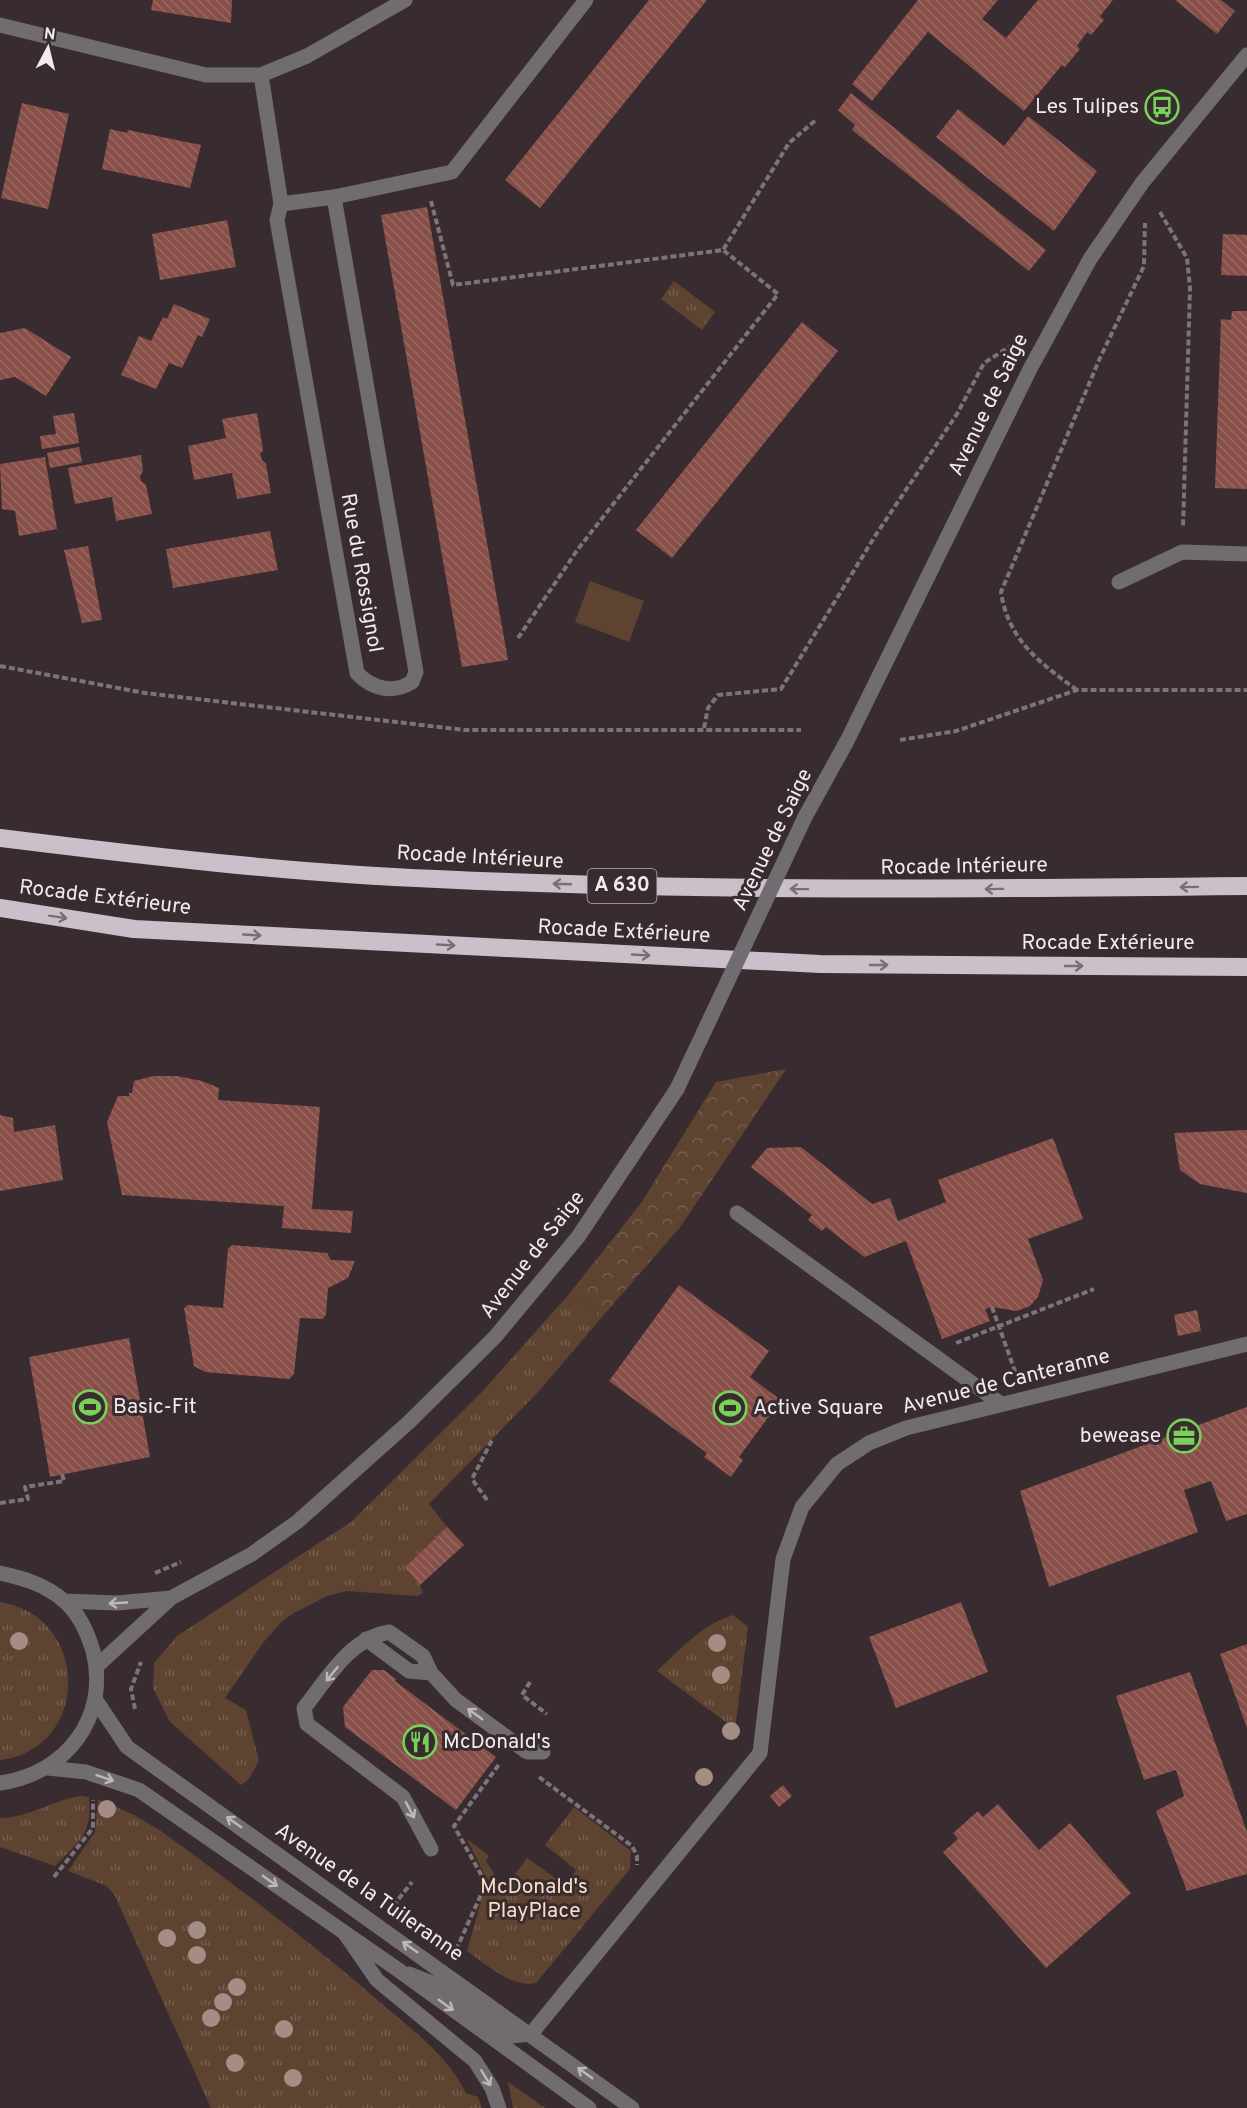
<svg xmlns="http://www.w3.org/2000/svg" width="1247" height="2108" font-family="Overpass,sans-serif">
  <style>
    .grass { fill: url(#grass-tufts) }
    .forest { fill: url(#forest-crowns) }
    .pitch { fill: #5e4331 }
    .building { fill: url(#building-back-hatch) }
    .lines { fill: none; stroke-linecap: round; stroke-linejoin: round }
    .path { stroke: #7e7477; stroke-width: 4; stroke-dasharray: 6 3; stroke-linecap: butt }
    .service { stroke: #716c70; stroke-width: 15 }
    .minor { stroke: #716c70; stroke-width: 15 }
    .tertiary { stroke: #716c70; stroke-width: 15 }
    .motorway { stroke: #cbbfc9; stroke-width: 18 }
    .tertiary-bridge { stroke: #716c70; stroke-width: 15 }
    .tree { fill: #a48d84 }
    .oneway { stroke: #7a6e75 }
    .oneway2 { stroke: #beb8ba }
    .labels { text-anchor: middle; dominant-baseline: central; stroke-width: 6; stroke-linejoin: round; paint-order: stroke }
    .shield { fill: #382c30; stroke: #bab1b4; stroke-width: 1.5 }
    .shield-label { font-size: 20px; font-weight: bold; fill: #f2eaec }
    .poi-label { font-size: 21px; fill: #f2eaec; stroke: #382c30; text-anchor: start }
    .street-label { font-size: 21px; fill: #f2eaec; stroke: #382c30 }
    .park-label { font-size: 21px; fill: #fcddc9; stroke: #382c30 }
  </style>
  <defs>
    <pattern id="grass-tufts" width="24" height="20" patternUnits="userSpaceOnUse" patternTransform="scale(1.5)"><rect width="24" height="20" fill="#5e4331"/><path d="M3 7l-1-3M5 7V3M7 7l1-3M15 17l-1-3M17 17v-4M19 17l1-3" fill="none" stroke="#765e4f"/></pattern>
    <pattern id="forest-crowns" width="20" height="18" patternUnits="userSpaceOnUse" patternTransform="scale(1.5)"><rect width="20" height="18" fill="#5e4331"/><path d="M2 6a3 3 0 1 1 6 0M12 15a3 3 0 1 1 6 0" fill="none" stroke="#765e4f"/></pattern>
    <pattern id="building-back-hatch" width="6" height="6" patternUnits="userSpaceOnUse" patternTransform="scale(1.5)"><rect width="6" height="6" fill="#884f49"/><path d="M-1 5l2 2M0 0l6 6M5-1l2 2" fill="none" stroke="#996863"/></pattern>
  </defs>
  <rect width="100%" height="100%" fill="#382c30"/>
  <path class="grass" d="M674,281L715,312L702,330L661,299Z
    M570,1293L603,1316L539,1391L429,1504L447,1527L405,1567L420,1585L423,1593L417,1596L347,1591L327,1596L294,1613L282,1621L262,1644L225,1698L246,1710L259,1761L248,1780L241,1785L170,1722L153,1688L154,1663L177,1636L351,1522L479,1395Z
    M0,1602C91,1616 91,1749 0,1760Z
    M733,1615L748,1627L735,1729L657,1671C681,1649 701,1625 733,1615Z
    M81,1796L89,1797C92,1836 80,1840 55,1866L0,1847V1818C32,1817 52,1800 81,1796Z
    M98,1799L134,1815L161,1831C236,1886 311,1942 382,2004C414,2031 447,2055 466,2093L478,2097L482,2108H211L115,1896L107,1886L68,1871L95,1832Z
    M574,1807L631,1851L630,1869L536,1983C511,1988 486,1964 467,1951L487,1880L467,1839L489,1856L486,1861L504,1890L527,1858L565,1885L576,1870L545,1845Z
    M508,2082L545,2108H513Z"/>
  <path class="forest" d="M786,1069L681,1226L603,1316L570,1293L641,1203L716,1082Z"/>
  <path class="pitch" d="M590,581L644,601L629,642L575,622Z"/>
  <path class="building" d="M153,0H232L231,23L151,10Z
    M649,0H707L540,208L505,180Z
    M918,0H998L982,19L1006,38L1038,0H1113L1100,16L1104,20L1091,35L1087,32L1077,46L1080,49L1065,67L1062,65L1024,111L928,32L872,101L852,84Z
    M1175,0H1221L1235,11L1217,34Z
    M851,93L1046,250L1029,271L852,130L855,125L838,110Z
    M22,103L69,114L48,209L1,198Z
    M958,109L1004,146L1028,116L1097,171L1054,231L936,137Z
    M110,129L127,133L128,130L201,145L190,188L102,169Z
    M427,207L508,660L462,667L381,215Z
    M227,220L236,267L160,280L152,234Z
    M1223,234L1247,235V276L1221,275Z
    M174,304L210,319L202,337L198,335L182,368L169,363L156,389L121,375L139,336L151,341L163,317L167,319Z
    M1232,311H1247V489L1215,488L1221,319L1231,320Z
    M802,322L838,351L672,558L636,530Z
    M25,328L71,357L46,396L15,377L0,380V333Z
    M74,413L79,443L42,449L40,436L56,434L53,416Z
    M257,413L263,450L260,454L262,460L266,464L271,493L237,499L232,473L194,480L188,446L226,438L222,419Z
    M79,447L82,462L50,468L47,453Z
    M141,455L143,471L140,476L141,481L146,485L152,514L116,521L112,497L75,504L68,468Z
    M45,457L57,529L19,536L15,511L2,509L0,464Z
    M270,531L278,570L173,588L166,549Z
    M88,546L102,620L82,623L64,550Z
    M153,1076H177L202,1081L219,1088L218,1100L320,1107L312,1209L353,1211L351,1233L282,1228L284,1206L122,1195L107,1122L118,1096H129V1093H132L134,1081Z
    M0,1115L13,1118L14,1132L55,1125L63,1180L0,1191Z
    M1247,1130V1193L1200,1184L1180,1170L1174,1133Z
    M1053,1138L1083,1219L1028,1239L1043,1280L1038,1297L1030,1306L1017,1311L992,1307L985,1309L990,1321L942,1339L906,1241L864,1257L826,1227L822,1231L808,1220L812,1215L751,1167L767,1148L801,1147L872,1204L890,1198L898,1221L946,1202L938,1180Z
    M232,1245L327,1253L331,1260L355,1261L348,1278L328,1288L326,1314L323,1319L300,1318L294,1374L289,1379L205,1372L194,1366L184,1308L188,1305L223,1308L228,1249Z
    M679,1285L769,1351L750,1377L781,1400L739,1457L743,1460L731,1477L704,1457L707,1453L609,1381Z
    M1197,1310L1201,1331L1178,1336L1174,1315Z
    M129,1338L150,1457L50,1477L29,1357Z
    M1247,1407V1514L1226,1521L1211,1481L1184,1490L1198,1532L1049,1587L1020,1491Z
    M447,1527L464,1545L420,1585L405,1567Z
    M961,1602L988,1672L896,1708L869,1637Z
    M1247,1644V1728L1220,1654Z
    M372,1670H384L396,1679L395,1681L496,1757L456,1810L345,1727L343,1707Z
    M1190,1672L1247,1832V1874L1187,1891L1156,1811L1184,1796L1176,1770L1144,1780L1116,1696Z
    M783,1785L792,1796L779,1807L770,1796Z
    M998,1804L1039,1850L1070,1823L1131,1893L1046,1968L943,1852L958,1839L953,1833L978,1811L983,1817Z"/>
  <g class="lines">
    <path class="path" d="M431,201L453,285L723,250L789,143L817,119
      M1160,212L1187,258L1190,288L1183,528
      M518,638L578,549L778,294L723,250
      M0,666L145,693L465,730H801
      M1077,690C1040,663 1008,640 1001,592L1100,358L1144,266L1145,223
      M704,728L708,708L718,695L781,689L877,533L957,414L984,363L1014,344
      M900,740L956,731L1077,690H1247
      M992,1307L1016,1374
      M956,1343L1094,1289
      M487,1500L472,1479L493,1438
      M0,1503L28,1499L25,1487L64,1481L62,1474
      M155,1573L181,1562
      M530,1682L522,1695L547,1714
      M135,1709L131,1689L141,1662
      M539,1777L632,1846L637,1856V1865
      M54,1877L93,1828V1800
      M393,1906L412,1882
      M456,1950L480,1897L484,1880L454,1826L500,1763"/>
    <path class="service" d="M281,204L334,197L452,172L586,0
      M737,1213L1001,1404
      M366,1639L409,1671L431,1673
      M431,1849L403,1797L307,1724L304,1708C328,1678 349,1639 389,1632L423,1656L431,1673L456,1700L527,1752H543
      M346,1935L377,1980L475,2061L492,2088L499,2108"/>
    <path class="minor" d="M0,25L206,75H261L307,56L405,0
      M261,75L281,204L277,220L357,673C372,689 393,694 412,682L416,672L334,197
      M1119,582L1182,552L1247,554
      M409,1974L445,1988L511,2036L531,2034L760,1753L783,1559L802,1507L837,1464L869,1443L906,1428L1247,1344"/>
    <path class="tertiary" d="M805,817L847,741L1030,369L1090,259L1142,183L1247,55
      M0,1573C23,1578 44,1584 63,1600C79,1613 87,1631 93,1651C110,1717 66,1774 0,1783
      M64,1601L117,1603L171,1598
      M97,1666L171,1598L252,1554L297,1522L409,1422L495,1337L578,1237L677,1089
      M95,1699L127,1747L632,2108
      M48,1768L86,1772L139,1790L397,1969L589,2108"/>
    <path class="motorway" d="M0,838C145,856 291,873 437,879C707,892 977,889 1247,886
      M0,908L134,929L820,964L1247,967"/>
    <path class="tertiary-bridge" d="M677,1089L805,817"/>
  </g>
  <g class="tree">
    <circle cx="19" cy="1641" r="9"/>
    <circle cx="717" cy="1643" r="9"/>
    <circle cx="721" cy="1675" r="9"/>
    <circle cx="731" cy="1731" r="9"/>
    <circle cx="704" cy="1777" r="9"/>
    <circle cx="107" cy="1809" r="9"/>
    <circle cx="197" cy="1930" r="9"/>
    <circle cx="167" cy="1938" r="9"/>
    <circle cx="197" cy="1955" r="9"/>
    <circle cx="237" cy="1987" r="9"/>
    <circle cx="223" cy="2002" r="9"/>
    <circle cx="211" cy="2018" r="9"/>
    <circle cx="284" cy="2029" r="9"/>
    <circle cx="235" cy="2063" r="9"/>
    <circle cx="293" cy="2078" r="9"/>
  </g>
  <defs><path id="oneway-shaft" d="M-6 0H5M1.5-3L5.5 0L1.5 3" fill="none" stroke-width="1.6" stroke-linecap="round" stroke-linejoin="round" transform="scale(1.5)"/></defs>
  <g class="oneway">
    <use href="#oneway-shaft" transform="translate(562 884) rotate(-178)"/>
    <use href="#oneway-shaft" transform="translate(1189 887) rotate(179)"/>
    <use href="#oneway-shaft" transform="translate(799 889) rotate(-179)"/>
    <use href="#oneway-shaft" transform="translate(994 889) rotate(179)"/>
    <use href="#oneway-shaft" transform="translate(58 917) rotate(9)"/>
    <use href="#oneway-shaft" transform="translate(252 935) rotate(3)"/>
    <use href="#oneway-shaft" transform="translate(446 945) rotate(3)"/>
    <use href="#oneway-shaft" transform="translate(641 955) rotate(3)"/>
    <use href="#oneway-shaft" transform="translate(879 965)"/>
    <use href="#oneway-shaft" transform="translate(1074 966)"/>
  </g>
  <g class="oneway2">
    <use href="#oneway-shaft" transform="translate(118 1603) rotate(177)"/>
    <use href="#oneway-shaft" transform="translate(332 1674) rotate(129)"/>
    <use href="#oneway-shaft" transform="translate(475 1714) rotate(-144)"/>
    <use href="#oneway-shaft" transform="translate(105 1778) rotate(19)"/>
    <use href="#oneway-shaft" transform="translate(410 1810) rotate(62)"/>
    <use href="#oneway-shaft" transform="translate(234 1822) rotate(-145)"/>
    <use href="#oneway-shaft" transform="translate(270 1881) rotate(35)"/>
    <use href="#oneway-shaft" transform="translate(410 1947) rotate(-145)"/>
    <use href="#oneway-shaft" transform="translate(446 2005) rotate(36)"/>
    <use href="#oneway-shaft" transform="translate(585 2073) rotate(-144)"/>
    <use href="#oneway-shaft" transform="translate(486 2078) rotate(59)"/>
  </g>
  <defs>
    <symbol id="bus-ring" viewBox="-11 -11 22 22"><circle r="9.5" fill="#382c30" stroke="#79d157" stroke-width="1.5"/><path d="M-5-6H5V4H4V6H2V4H-2V6H-4V4H-5ZM-3.5-4V0h7V-4ZM-3.5 1.2v1.5H-2V1.2ZM2 1.2v1.5H3.5V1.2Z" fill="#79d157"/></symbol>
    <symbol id="stadium-ring" viewBox="-11 -11 22 22"><circle r="9.5" fill="#382c30" stroke="#79d157" stroke-width="1.5"/><path d="M0-5a6.5 5 0 1 0 0 10a6.5 5 0 1 0 0-10ZM-3.5-1.8h7v3.6h-7Z" fill="#79d157"/></symbol>
    <symbol id="office-ring" viewBox="-11 -11 22 22"><circle r="9.5" fill="#382c30" stroke="#79d157" stroke-width="1.5"/><path d="M-6-3h4V-5.5h4V-3h4V5H-6ZM-1-4.5V-3h2v-1.5ZM-6 0V1H6V0Z" fill="#79d157"/></symbol>
    <symbol id="restaurant-ring" viewBox="-11 -11 22 22"><circle r="9.5" fill="#382c30" stroke="#79d157" stroke-width="1.5"/><path d="M-5-6h1v4h1v-4h1v4h1v-4h1v5L-1.5 .5V6h-2V.5L-5-1ZM5-6V6H3V1.5H1.5Q1.5-4 5-6Z" fill="#79d157"/></symbol>
  </defs>
  <g fill-rule="evenodd">
    <use href="#bus-ring" x="1143" y="88" width="38" height="38"/>
    <use href="#stadium-ring" x="71" y="1388" width="38" height="38"/>
    <use href="#stadium-ring" x="711" y="1389" width="38" height="38"/>
    <use href="#office-ring" x="1165" y="1417" width="38" height="38"/>
    <use href="#restaurant-ring" x="401" y="1723" width="38" height="38"/>
  </g>
  <g class="labels">
    <rect class="shield" x="587.5" y="869" width="69" height="34" rx="4.5"/>
    <g class="shield-label">
      <text x="622" y="886">A 630</text>
    </g>
    <g class="poi-label">
      <text x="1139" y="107" text-anchor="end">Les Tulipes</text>
      <text x="113" y="1407">Basic-Fit</text>
      <text x="753" y="1408">Active Square</text>
      <text x="1161" y="1436" text-anchor="end">bewease</text>
      <text x="443" y="1742">McDonald's</text>
    </g>
    <g class="street-label">
      <text transform="translate(989 405) rotate(-64)">Avenue de Saige</text>
      <text transform="translate(361 573) rotate(80)">Rue du Rossignol</text>
      <text transform="translate(773 840) rotate(-64)">Avenue de Saige</text>
      <text transform="translate(480 858) rotate(3)">Rocade Intérieure</text>
      <text transform="translate(964 867) rotate(-1)">Rocade Intérieure</text>
      <text transform="translate(105 898) rotate(7)">Rocade Extérieure</text>
      <text transform="translate(624 932) rotate(3)">Rocade Extérieure</text>
      <text x="1108" y="943">Rocade Extérieure</text>
      <text transform="translate(533 1255) rotate(-52)">Avenue de Saige</text>
      <text transform="translate(1006 1382) rotate(-14)">Avenue de Canteranne</text>
      <text transform="translate(369 1893) rotate(35)">Avenue de la Tuileranne</text>
    </g>
    <g class="park-label">
      <text x="534" y="1887">McDonald's<tspan x="534" dy="24">PlayPlace</tspan></text>
    </g>
  </g>
  <g transform="translate(48 48) rotate(7)" stroke="#382c30" stroke-width="4.5" paint-order="stroke">
  <path d="M0-4.5L10 22L0 15L-10 22Z" fill="#f2eaec"/>
  <text y="-9" font-size="16" font-weight="bold" text-anchor="middle" fill="#f2eaec">N</text>
  </g>
</svg>
